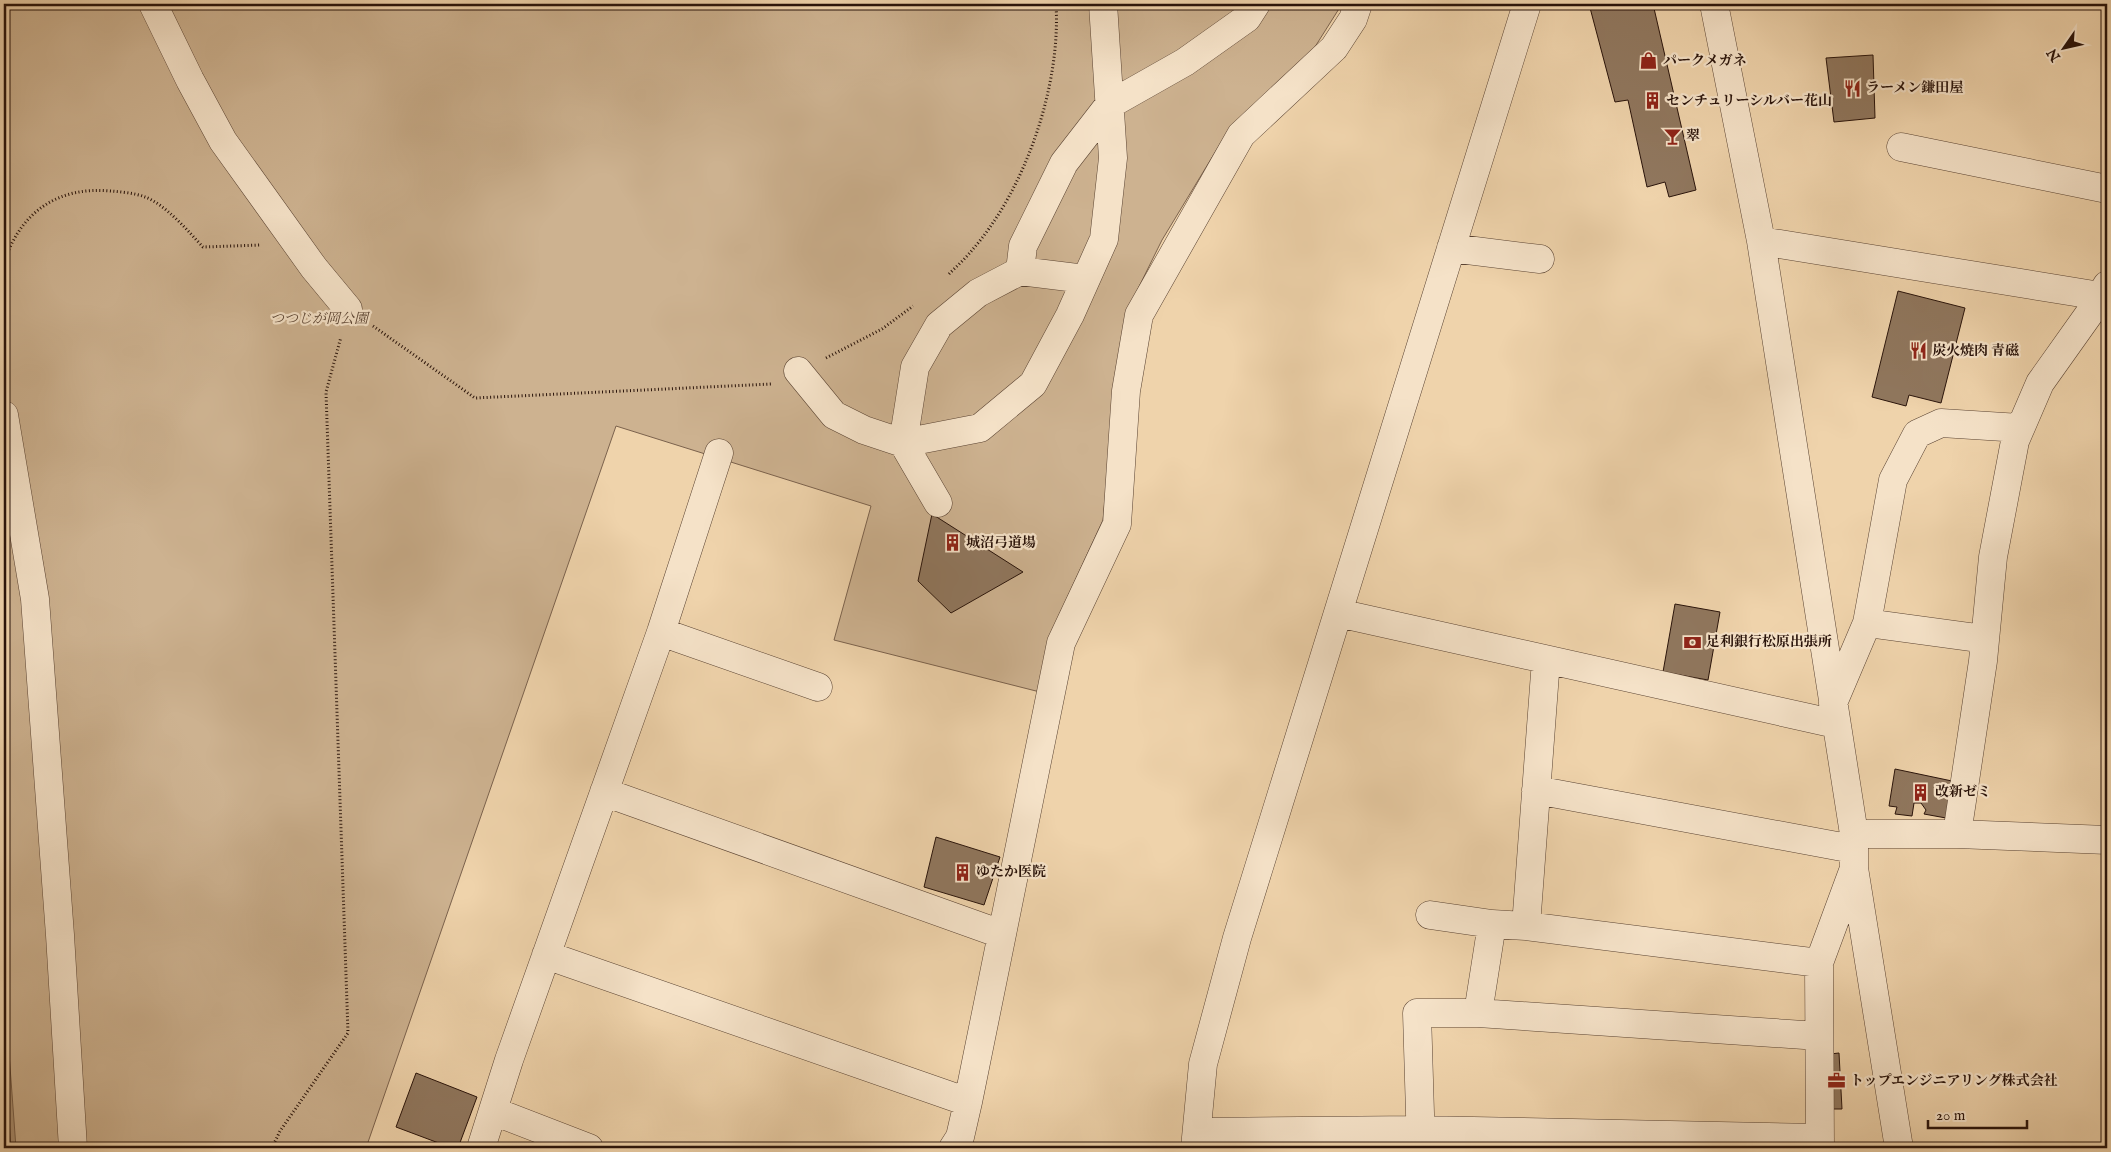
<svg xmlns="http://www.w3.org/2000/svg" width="2111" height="1152" font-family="'IM FELL English','Noto Serif JP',serif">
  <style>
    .green { fill: #cdb290; stroke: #7b624d }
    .water { fill: #ac9274; stroke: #785f4a }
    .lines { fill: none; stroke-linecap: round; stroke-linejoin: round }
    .shore { stroke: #6a523f; stroke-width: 1 }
    .building { fill: #90775e; stroke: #29130a }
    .minor-casing { stroke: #5a4332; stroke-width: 29 }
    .path { stroke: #29130a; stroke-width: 3; stroke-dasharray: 1 2.5; stroke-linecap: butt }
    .minor { stroke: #f5e2c8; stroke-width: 28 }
    .labels { text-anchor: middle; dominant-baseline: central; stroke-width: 4.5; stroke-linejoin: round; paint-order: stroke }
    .poi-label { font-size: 14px; font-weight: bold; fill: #29130a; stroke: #f5e2c8; text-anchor: start }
    .park-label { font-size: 14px; font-style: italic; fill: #5a4332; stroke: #f5e2c8 }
  </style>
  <rect width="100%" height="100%" fill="#efd3ab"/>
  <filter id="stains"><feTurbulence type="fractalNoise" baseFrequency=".004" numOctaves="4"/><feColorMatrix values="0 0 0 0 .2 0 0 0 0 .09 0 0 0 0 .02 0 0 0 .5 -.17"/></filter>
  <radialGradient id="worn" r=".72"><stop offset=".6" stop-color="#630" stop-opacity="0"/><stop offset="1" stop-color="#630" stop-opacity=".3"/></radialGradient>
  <path class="green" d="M4,4H1342L1313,50L1231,126L1162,240L1126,313L1113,418L1103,520L1049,637L1040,692L834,640L871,506L616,426L366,1148H4Z"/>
  <path class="water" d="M4,985L16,1148H4Z"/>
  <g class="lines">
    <path class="shore" d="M4,1051L11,1148"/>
  </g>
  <path class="building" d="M1589,4H1653L1696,190L1669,197L1665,182L1647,187L1628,100L1615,102Z
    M1873,55L1875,118L1834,122L1826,58Z
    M1898,291L1965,308L1941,403L1909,395L1906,406L1872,397Z
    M932,514L1023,572L951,613L918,581Z
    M1675,604L1720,612L1708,680L1663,672Z
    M1895,769L1952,781L1946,818L1924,814L1926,810L1921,803H1914L1912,816L1895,814L1897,807L1889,806Z
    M936,837L1000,857L984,905L924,887Z
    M1839,1053L1842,1109H1833L1830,1054Z
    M416,1073L477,1097L458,1148H452L396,1127Z"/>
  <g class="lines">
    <defs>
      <path id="minor" d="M153,4L190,80L223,141L314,268L348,309
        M1714,4L1761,241L1854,834V868L1899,1148
        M1901,147L2107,189
        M1761,241L2100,296
        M1451,248L1540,259
        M1020,271L1085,279
        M798,371L834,415L864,430L903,443L980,428L1033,384L1070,315L1104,239L1113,158L1103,4
        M4,415L35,599L60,935L73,1148
        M938,503L903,443L915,367L939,325L978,293L1020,271L1023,246L1064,163L1109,105L1185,62L1247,18L1256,4
        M1338,613L1836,724
        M1867,623L1985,639
        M661,632L818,687
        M1833,703L1867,623L1893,480L1917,434L1941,423L2020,428
        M1536,790L1853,849
        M604,792L1001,934
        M1854,834H1957L2107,840
        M1957,834L1983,661L1993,557L2015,441L2040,383L2094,307L2107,285
        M1430,915L1492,924
        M1526,926L1819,963
        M546,955L968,1102
        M1478,1013L1819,1036
        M493,1111L589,1148
        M1197,1132L1420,1130L1820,1138
        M1421,1147L1417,1013H1478L1492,924L1526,926L1546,660
        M481,1148L509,1060L661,632L719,453
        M953,1148L960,1137L968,1102L1061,643L1117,524L1126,391L1139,315L1241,135L1334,48L1353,19L1358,4
        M1195,1148L1203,1064L1237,938L1527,4
        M1820,1148L1819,963L1853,871"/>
    </defs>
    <use href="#minor" class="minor-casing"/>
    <path class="path" d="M4,263C20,212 58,186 111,191C122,192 135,193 145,197C165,204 189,232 203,247L260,245
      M949,274C957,266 966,258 973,249C1026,188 1061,85 1056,4
      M373,326L475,398L771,384
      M826,358L882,329L913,306
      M272,1148L280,1131L348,1033L326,392L341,337"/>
    <use href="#minor" class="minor"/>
  </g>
  <defs>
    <symbol id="shop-bare" viewBox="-9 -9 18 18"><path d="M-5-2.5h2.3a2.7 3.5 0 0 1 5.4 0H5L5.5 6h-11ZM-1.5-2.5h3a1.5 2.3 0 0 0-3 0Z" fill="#8f2418" stroke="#f5e2c8" stroke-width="2.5" paint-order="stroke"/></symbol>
    <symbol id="restaurant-bare" viewBox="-9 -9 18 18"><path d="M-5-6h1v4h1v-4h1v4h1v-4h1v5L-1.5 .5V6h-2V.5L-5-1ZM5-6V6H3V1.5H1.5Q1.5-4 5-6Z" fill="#8f2418" stroke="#f5e2c8" stroke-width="2.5" paint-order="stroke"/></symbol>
    <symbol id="building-bare" viewBox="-9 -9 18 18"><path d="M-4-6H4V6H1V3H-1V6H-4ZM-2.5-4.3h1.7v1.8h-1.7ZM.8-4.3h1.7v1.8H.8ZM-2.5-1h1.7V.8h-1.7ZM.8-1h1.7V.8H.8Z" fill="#8f2418" stroke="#f5e2c8" stroke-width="2.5" paint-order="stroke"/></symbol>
    <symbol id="bar-bare" viewBox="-9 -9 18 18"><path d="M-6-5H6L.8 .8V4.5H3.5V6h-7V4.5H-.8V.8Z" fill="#8f2418" stroke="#f5e2c8" stroke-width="2.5" paint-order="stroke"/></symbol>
    <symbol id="bank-bare" viewBox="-9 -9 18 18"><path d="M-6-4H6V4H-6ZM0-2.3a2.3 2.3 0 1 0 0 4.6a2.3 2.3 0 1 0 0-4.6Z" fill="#8f2418" stroke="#f5e2c8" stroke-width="2.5" paint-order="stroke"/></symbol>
    <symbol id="office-bare" viewBox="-9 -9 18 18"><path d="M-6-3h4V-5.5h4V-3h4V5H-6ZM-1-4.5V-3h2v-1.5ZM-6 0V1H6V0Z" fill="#8f2418" stroke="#f5e2c8" stroke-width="2.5" paint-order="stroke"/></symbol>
  </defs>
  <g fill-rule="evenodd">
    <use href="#shop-bare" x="1636" y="48" width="25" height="25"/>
    <use href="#restaurant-bare" x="1840" y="76" width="25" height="25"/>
    <use href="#building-bare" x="1640" y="88" width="25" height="25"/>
    <use href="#bar-bare" x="1660" y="124" width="25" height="25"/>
    <use href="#restaurant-bare" x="1906" y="338" width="25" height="25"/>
    <use href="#building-bare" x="940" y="530" width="25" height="25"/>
    <use href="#bank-bare" x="1680" y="630" width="25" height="25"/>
    <use href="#building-bare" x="1908" y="780" width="25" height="25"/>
    <use href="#building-bare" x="950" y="860" width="25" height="25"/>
    <use href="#office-bare" x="1824" y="1068" width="25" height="25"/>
  </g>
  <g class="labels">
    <g class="poi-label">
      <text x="1663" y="61">パークメガネ</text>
      <text x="1866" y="88">ラーメン鎌田屋</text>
      <text x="1666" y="101">センチュリーシルバー花山</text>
      <text x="1686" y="136">翠</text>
      <text x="1932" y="351">炭火焼肉 青磁</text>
      <text x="966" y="543">城沼弓道場</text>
      <text x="1706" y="642">足利銀行松原出張所</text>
      <text x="1935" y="792">改新ゼミ</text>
      <text x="976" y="872">ゆたか医院</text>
      <text x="1850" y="1081">トップエンジニアリング株式会社</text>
    </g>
    <g class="park-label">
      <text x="319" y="319">つつじが岡公園</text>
    </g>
  </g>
  <rect width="2111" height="1152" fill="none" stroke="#efd3ab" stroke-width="20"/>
  <rect x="5" y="5" width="2101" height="1142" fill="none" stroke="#29130a" stroke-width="2.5"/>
  <rect x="10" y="10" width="2091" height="1132" fill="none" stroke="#29130a"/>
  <g transform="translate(2064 48) rotate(236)" stroke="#f5e2c8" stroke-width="4" paint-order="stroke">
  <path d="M0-4L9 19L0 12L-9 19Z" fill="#29130a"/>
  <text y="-8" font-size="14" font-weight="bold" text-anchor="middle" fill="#29130a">N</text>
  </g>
  <path d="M1928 1120v8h99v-8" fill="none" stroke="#29130a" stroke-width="2.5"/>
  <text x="1936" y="1120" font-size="15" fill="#29130a" stroke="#f5e2c8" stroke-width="4" paint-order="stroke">20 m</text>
  <rect width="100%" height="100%" filter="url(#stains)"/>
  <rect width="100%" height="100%" fill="url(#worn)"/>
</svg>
